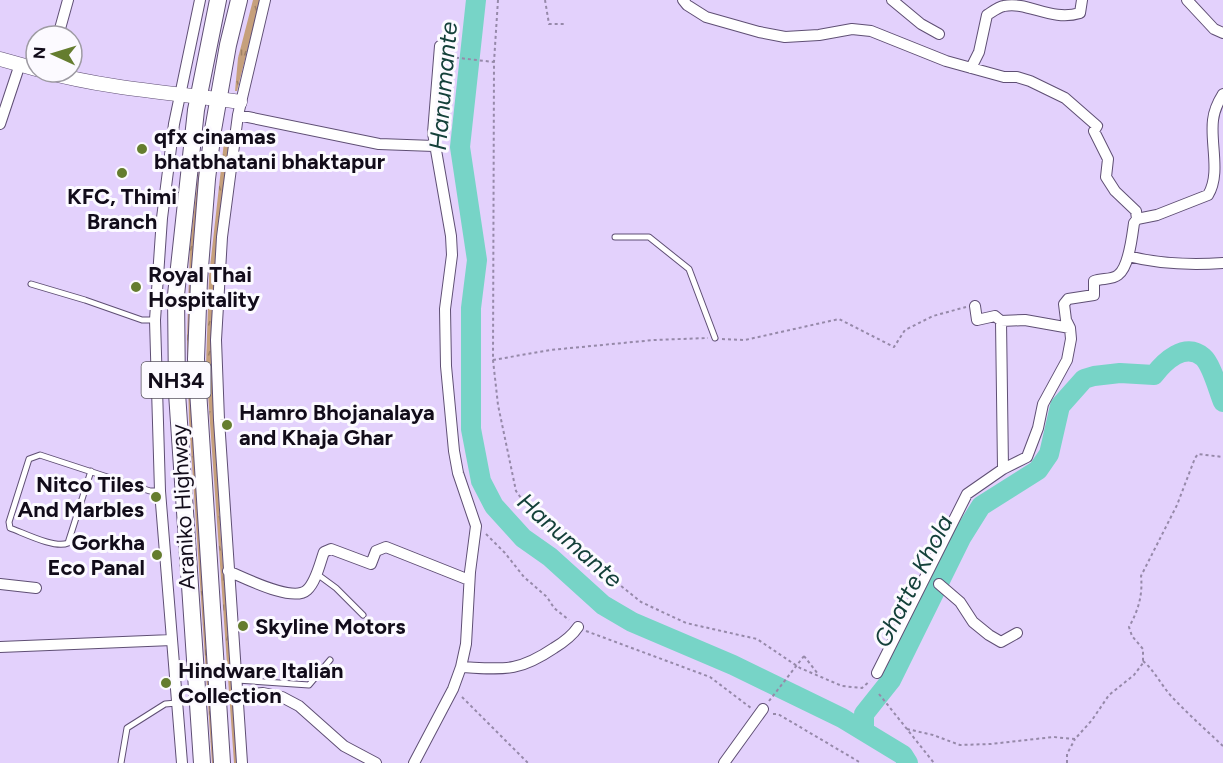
<svg xmlns="http://www.w3.org/2000/svg" width="1223" height="763" font-family="Figtree,sans-serif">
  <style>
    .grass { fill: url(#grass-tufts) }
    .lines { fill: none; stroke-linecap: round; stroke-linejoin: round }
    .river { stroke: #77d4c7; stroke-width: 20 }
    .service-casing { stroke: #5f4f74; stroke-width: 7 }
    .minor-casing { stroke: #5f4f74; stroke-width: 12 }
    .secondary-casing { stroke: #5f4f74; stroke-width: 15 }
    .trunk-casing { stroke: #5f4f74; stroke-width: 18 }
    .path { stroke: #9689a9; stroke-width: 2; stroke-dasharray: 3 3; stroke-linecap: butt }
    .service { stroke: #fff; stroke-width: 5 }
    .minor { stroke: #fff; stroke-width: 10 }
    .secondary { stroke: #fff; stroke-width: 14 }
    .trunk { stroke: #fff; stroke-width: 16 }
    .path-bridge { stroke: #9689a9; stroke-width: 2; stroke-dasharray: 3 3; stroke-linecap: butt }
    .poi-dot { fill: #657d2f; stroke: #fcfaff; stroke-width: 2 }
    .labels { text-anchor: middle; dominant-baseline: central; stroke-width: 6; stroke-linejoin: round; paint-order: stroke }
    .shield { fill: #fcfaff; stroke: #58535f; stroke-width: 1.5 }
    .shield-label { font-size: 21px; font-weight: bold; fill: #120c1a }
    .poi-label { font-size: 22px; font-weight: bold; fill: #120c1a; stroke: #fcfaff; text-anchor: start }
    .street-label { font-size: 22px; fill: #120c1a; stroke: #fcfaff }
    .water-label { font-size: 24px; font-style: italic; fill: #14403a; stroke: #fcfaff }
  </style>
  <defs>
    <pattern id="grass-tufts" width="24" height="20" patternUnits="userSpaceOnUse" patternTransform="scale(1.5)"><rect width="24" height="20" fill="#c6a07c"/><path d="M3 7l-1-3M5 7V3M7 7l1-3M15 17l-1-3M17 17v-4M19 17l1-3" fill="none" stroke="#9f8165"/></pattern>
  </defs>
  <rect width="100%" height="100%" fill="#e3d1fc"/>
  <path class="grass" d="M253,0H260L237,91H235L238,58Z
    M208,112L193,350L217,763H212L189,420L187,339L190,247L198,177Z
    M225,133L230,135L214,276L211,366L221,539L238,763H234L206,366L209,276Z"/>
  <g class="lines">
    <path class="river" d="M476,0L460,147L477,260L471,308V429L481,481L494,506L523,538L550,557L603,605L632,622L733,665L842,718L903,755L908,763
      M864,731V714L891,680L961,538L981,506L1038,470L1049,454L1060,406L1084,379L1094,376L1120,373L1154,375C1164,362 1185,341 1203,357C1212,365 1218,390 1223,402"/>
    <defs>
      <path id="service" d="M615,237H649L689,269L715,338
        M31,284L85,300L142,320H155
        M91,471L68,543C55,549 24,533 10,528L9,522L29,459L40,455L150,491H159
        M317,574L336,588L363,615
        M237,680L309,685L330,660
        M121,763L127,728L165,704L177,703"/>
      <path id="minor" d="M683,0L687,5L706,17L759,32L785,37L819,35L852,29L871,31L946,61L1004,77H1017L1030,81L1065,98L1097,126L1094,131L1108,159L1106,177L1115,191L1136,211L1137,219
        M892,0L921,24L939,34
        M1187,0L1214,29L1223,33
        M58,36L68,0
        M440,46L433,133L451,236L452,255L445,309L446,366L454,451L458,473L476,526L470,572L466,644L461,667
        M971,68L979,52L987,15C992,12 998,7 1004,6C1028,1 1051,22 1080,13L1082,0
        M238,115L379,144L434,146
        M0,124L20,64
        M1128,256C1158,264 1192,265 1223,263
        M975,306L977,320L995,316L1001,321L1025,320L1070,328L1066,320L1064,304L1068,299L1094,295V281C1102,278 1112,280 1118,275C1129,267 1132,237 1134,223L1137,219L1157,215L1208,195C1221,174 1210,143 1213,120C1214,111 1218,102 1223,94
        M1003,469L1027,457L1038,428L1043,404L1067,360L1071,339L1070,328
        M228,571C245,578 293,603 307,590C316,582 320,563 324,552L331,549L371,564L376,551L386,547L469,580
        M0,584L36,588
        M939,584L960,602L973,622L989,635L1001,642L1017,633
        M0,647L172,640
        M877,673L967,494L1003,469L1001,321
        M238,695L263,693L282,697L299,706L344,746L376,763
        M182,763L160,491L155,320L162,218L174,124L200,0
        M242,763L219,420L216,340L222,237L238,115L265,0
        M414,763L453,689L461,667C503,669 517,673 554,648C564,642 572,636 578,627
        M724,763L763,709"/>
      <path id="secondary" d="M0,59L36,69
        M46,72C109,89 175,93 240,102"/>
      <path id="trunk" d="M202,763L177,393L176,295L196,110L218,0
        M222,763L196,359L199,280L207,179L213,130L228,45L239,0"/>
    </defs>
    <use href="#service" class="service-casing"/>
    <use href="#minor" class="minor-casing"/>
    <use href="#secondary" class="secondary-casing"/>
    <use href="#trunk" class="trunk-casing"/>
    <path class="path" d="M498,0L494,62L493,360L498,405L516,491L526,505L565,545L595,565L641,602L686,623L757,639L800,668L842,686L862,688L870,681
      M545,0L549,24H565
      M450,57L494,62
      M722,339L745,340L839,319L894,347L905,330L933,316L966,307
      M493,360L550,350L654,340L708,338
      M486,534L505,553L524,577L547,597L554,608L569,620
      M586,631L710,677L751,708
      M804,656L818,674
      M1143,661C1155,671 1161,685 1172,697C1188,714 1206,730 1223,746
      M879,694L934,763
      M462,697L528,763
      M773,714H778L861,763
      M907,729L933,735L960,745L991,744L1053,737L1075,739L1092,720L1109,695L1134,675L1143,663V649L1132,636L1129,627C1138,611 1143,595 1141,576L1177,505L1195,458L1198,454L1223,457
      M1067,763V754L1075,739"/>
    <use href="#service" class="service"/>
    <use href="#minor" class="minor"/>
    <use href="#secondary" class="secondary"/>
    <use href="#trunk" class="trunk"/>
    <path class="path-bridge" d="M769,701L804,656"/>
  </g>
  <g class="poi-dot">
    <circle cx="142" cy="149" r="6"/>
    <circle cx="122" cy="173" r="6"/>
    <circle cx="136" cy="287" r="6"/>
    <circle cx="227" cy="425" r="6"/>
    <circle cx="156" cy="497" r="6"/>
    <circle cx="157" cy="555" r="6"/>
    <circle cx="243" cy="626" r="6"/>
    <circle cx="166" cy="683" r="6"/>
  </g>
  <g class="labels">
    <rect class="shield" x="141.5" y="362" width="69" height="36" rx="4.5"/>
    <g class="shield-label">
      <text x="176" y="380">NH34</text>
    </g>
    <g class="poi-label">
      <text x="154" y="136">qfx cinamas<tspan x="154" dy="25">bhatbhatani bhaktapur</tspan></text>
      <text x="122" y="196" text-anchor="middle">KFC, Thimi<tspan x="122" dy="25">Branch</tspan></text>
      <text x="148" y="274">Royal Thai<tspan x="148" dy="25">Hospitality</tspan></text>
      <text x="239" y="412">Hamro Bhojanalaya<tspan x="239" dy="25">and Khaja Ghar</tspan></text>
      <text x="144" y="484" text-anchor="end">Nitco Tiles<tspan x="144" dy="25">And Marbles</tspan></text>
      <text x="145" y="542" text-anchor="end">Gorkha<tspan x="145" dy="25">Eco Panal</tspan></text>
      <text x="255" y="626">Skyline Motors</text>
      <text x="178" y="670">Hindware Italian<tspan x="178" dy="25">Collection</tspan></text>
    </g>
    <g class="street-label">
      <text transform="translate(183 507) rotate(-93)">Araniko Highway</text>
    </g>
    <g class="water-label">
      <text transform="translate(443 86) rotate(-85)">Hanumante</text>
      <text transform="translate(570 540) rotate(41)">Hanumante</text>
      <text transform="translate(913 581) rotate(-63)">Ghatte Khola</text>
    </g>
  </g>
  <g transform="translate(54 54) rotate(274)"><circle r="28" fill="#fcfaff" stroke="#9e9ba3" stroke-width="1.5"/>
  <path d="M0-4.5L10 22L0 15L-10 22Z" fill="#657d2f"/>
  <text y="-9" font-size="16" font-weight="bold" text-anchor="middle" fill="#120c1a">N</text>
  </g>
</svg>
